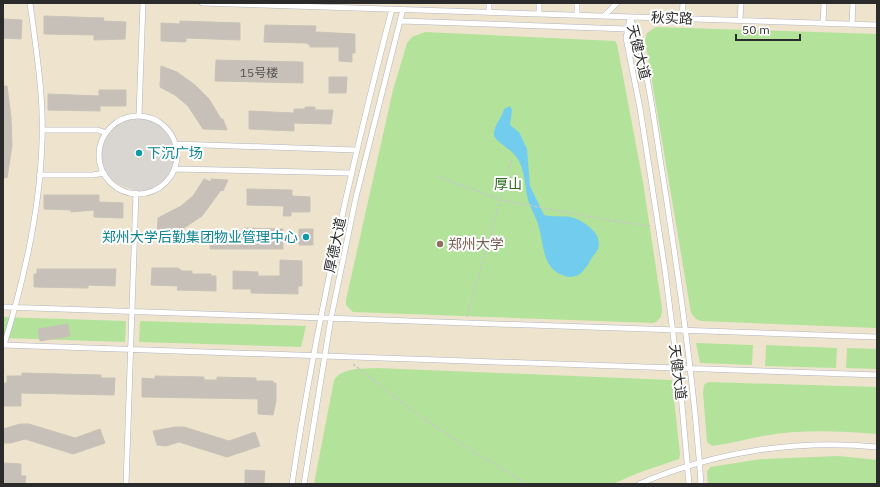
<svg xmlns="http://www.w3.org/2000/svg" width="880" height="487" font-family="'IBM Plex Sans','Noto Sans SC',sans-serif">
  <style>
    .education { fill: #eee4cd }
    .green { fill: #b3e39b }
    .plaza { fill: #d9d6d1 }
    .water { fill: #72ccee }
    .building { fill: #c6c0b9; stroke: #c9c2b7 }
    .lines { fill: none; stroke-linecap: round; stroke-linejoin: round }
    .lane-casing { stroke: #b1b4bf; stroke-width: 6 }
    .path { stroke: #c8c8c8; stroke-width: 1.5; stroke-dasharray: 3 2; stroke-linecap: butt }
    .lane { stroke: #fff; stroke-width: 5 }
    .culture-dot { fill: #0f9aa8; stroke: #fff; stroke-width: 1.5 }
    .education-dot { fill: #8d6e63; stroke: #fff; stroke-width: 1.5 }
    .labels { text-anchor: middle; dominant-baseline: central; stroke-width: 4; stroke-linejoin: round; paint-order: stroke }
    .number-label { font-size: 12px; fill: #52504e }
    .street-label { font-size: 14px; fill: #2b2b2b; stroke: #fff }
    .culture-label { font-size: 14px; fill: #0d838f; stroke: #fff; text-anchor: start }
    .park-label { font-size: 14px; fill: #2b691b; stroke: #fff }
    .education-label { font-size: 14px; fill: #785e54; stroke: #fff; text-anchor: start }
  </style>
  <rect width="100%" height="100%" fill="#ede6de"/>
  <path class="education" d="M3,3H877V484H3Z"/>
  <path class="green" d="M656,27L877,34V328L701,321L696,319L691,313L645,40L647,33Z
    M425,32L615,41L617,44L643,182L662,308C662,316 661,319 654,323L353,312L346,305V300L393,90L407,43L412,37Z
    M3,317L126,321L125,342L3,338Z
    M140,321L306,326L301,347L139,342Z
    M696,343L753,345L752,365L700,363Z
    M766,345L837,348L836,368L765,366Z
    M847,348L877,349V369L846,368Z
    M377,368L672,380L680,454L679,459L638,473L613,484H314L334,380C343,367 362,369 377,368Z
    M708,382L877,387V434C839,431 801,429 763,436C746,439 729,444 712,446L707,442L703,393L704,385Z
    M839,456L877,460V484H708L707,472L710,467L761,459Z"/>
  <path class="plaza" d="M139,115L152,117L163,123L171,133L177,150V159L173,170L166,180L145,193L120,186L110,178L103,167L100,155L101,144L106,133L115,123L126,117Z"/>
  <path class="water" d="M510,106L512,110L510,125L519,132L527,149L530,186L544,215C555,218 569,214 579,220C590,226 604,237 597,251C595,254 592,257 590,261C584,272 576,281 562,275C542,267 544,245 539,228C537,218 531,210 528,200C525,187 525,173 519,161C513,149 498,144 494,136C493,125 502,119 504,109Z"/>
  <path class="building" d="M44,16L104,18L103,21L126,22L125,39L94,40V35L44,34Z
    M3,19L22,20L21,39L3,38Z
    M180,21L240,23V40L186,38V42L161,41V23L180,24Z
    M265,25L316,26L315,32L355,34V53H352V62L339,61V47H310V45L306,43L264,42Z
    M216,60L303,62V83L215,81Z
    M161,66L177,72L195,85L209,99L221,119H223L227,130L203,129L188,106L175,95L160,87Z
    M329,77H347L346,93H329Z
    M3,86H7L11,117L12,146L7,178L3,177Z
    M99,90H126V106H100V111L48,110V94L99,96Z
    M305,107H315V110H333L331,124L294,123V131L249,129V111L294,113V109H305Z
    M204,179L211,182V179L228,180L223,191L221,190L202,216L184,228L157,238L158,218L181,206L193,196Z
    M247,189L292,190V196L310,197V212H291V216H283L284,206L247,205Z
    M44,195H99V202L123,203V218L94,217V210L71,212V210L44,209Z
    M243,228L283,229V249H210L211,231L243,232Z
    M299,229H313V245H299Z
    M280,260L302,261V286H298V294L251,293V289H233V271L258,272V276H280Z
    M152,268H178L182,271H192V274H211V276H216V291L177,290L178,286L151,285Z
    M37,269H116L115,286L88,285V288L34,287V274H37Z
    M68,324L70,336L40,341L38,329Z
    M22,373L101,375V378H115L114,395L21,393V406H3L4,383H7V376H22Z
    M155,376L204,377V380H217V377L256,378V381H273V383H276V401L273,415L258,414V399L142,397V378L155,379Z
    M20,424H29L75,438L100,429L105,443L73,454L25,439L11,443H3V429Z
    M175,427H184L229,441L255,432L260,446L227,457L179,442L166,446L157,445L153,431Z
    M3,463L21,464V476H26L25,484H4Z
    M245,470L265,471L264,483L245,484Z"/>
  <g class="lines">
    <defs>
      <path id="lane" d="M202,3L877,25
        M489,12V3
        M539,14V3
        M577,15V3
        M604,16L617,3
        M630,17C649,67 654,124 663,177C679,279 694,381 701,484
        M630,18L626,38L640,108L665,270L682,405L689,484
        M682,18L683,3
        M740,20L741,3
        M401,21L627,29
        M823,23L824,3
        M852,24L853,3
        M139,115L143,3
        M99 155a39 39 0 1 1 78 0a39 39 0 1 1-78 0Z
        M42,130H98L106,133
        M175,144L356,150
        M174,169L350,173
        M39,175H93L104,173
        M3,307L877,337
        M3,345L877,375
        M4,345C24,280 40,211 42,142C44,96 36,49 30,3
        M126,484L136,193
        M292,484C316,323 351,166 392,9
        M304,484L331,318L356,197L403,9
        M639,484C714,452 796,439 877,447"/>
    </defs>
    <use href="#lane" class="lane-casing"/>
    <path class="path" d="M439,177L501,200L613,221L652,226
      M467,317L512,159
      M353,364L414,412L474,452L527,484"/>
    <use href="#lane" class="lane"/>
  </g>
  <g class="culture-dot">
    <circle cx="139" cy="153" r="4"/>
    <circle cx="306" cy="237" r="4"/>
  </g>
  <circle class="education-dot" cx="440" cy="244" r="4"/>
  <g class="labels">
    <g class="number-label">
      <text x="259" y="72">15号楼</text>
    </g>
    <g class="street-label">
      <text transform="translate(672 18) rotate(2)">秋实路</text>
      <text transform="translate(639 52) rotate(76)">天健大道</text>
      <text transform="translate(335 245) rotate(-78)">厚德大道</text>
      <text transform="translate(678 372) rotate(83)">天健大道</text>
    </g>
    <g class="culture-label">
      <text x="147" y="153">下沉广场</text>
      <text x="298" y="237" text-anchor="end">郑州大学后勤集团物业管理中心</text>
    </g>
    <g class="park-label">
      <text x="508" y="184">厚山</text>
    </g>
    <g class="education-label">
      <text x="448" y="244">郑州大学</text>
    </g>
  </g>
  <rect width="880" height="487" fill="none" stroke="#2b2b2b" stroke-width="8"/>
  <path d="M736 34v6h64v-6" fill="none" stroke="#2b2b2b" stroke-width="2"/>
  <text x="742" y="34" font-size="12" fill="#2b2b2b" stroke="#ffffff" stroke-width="3" paint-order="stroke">50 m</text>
</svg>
